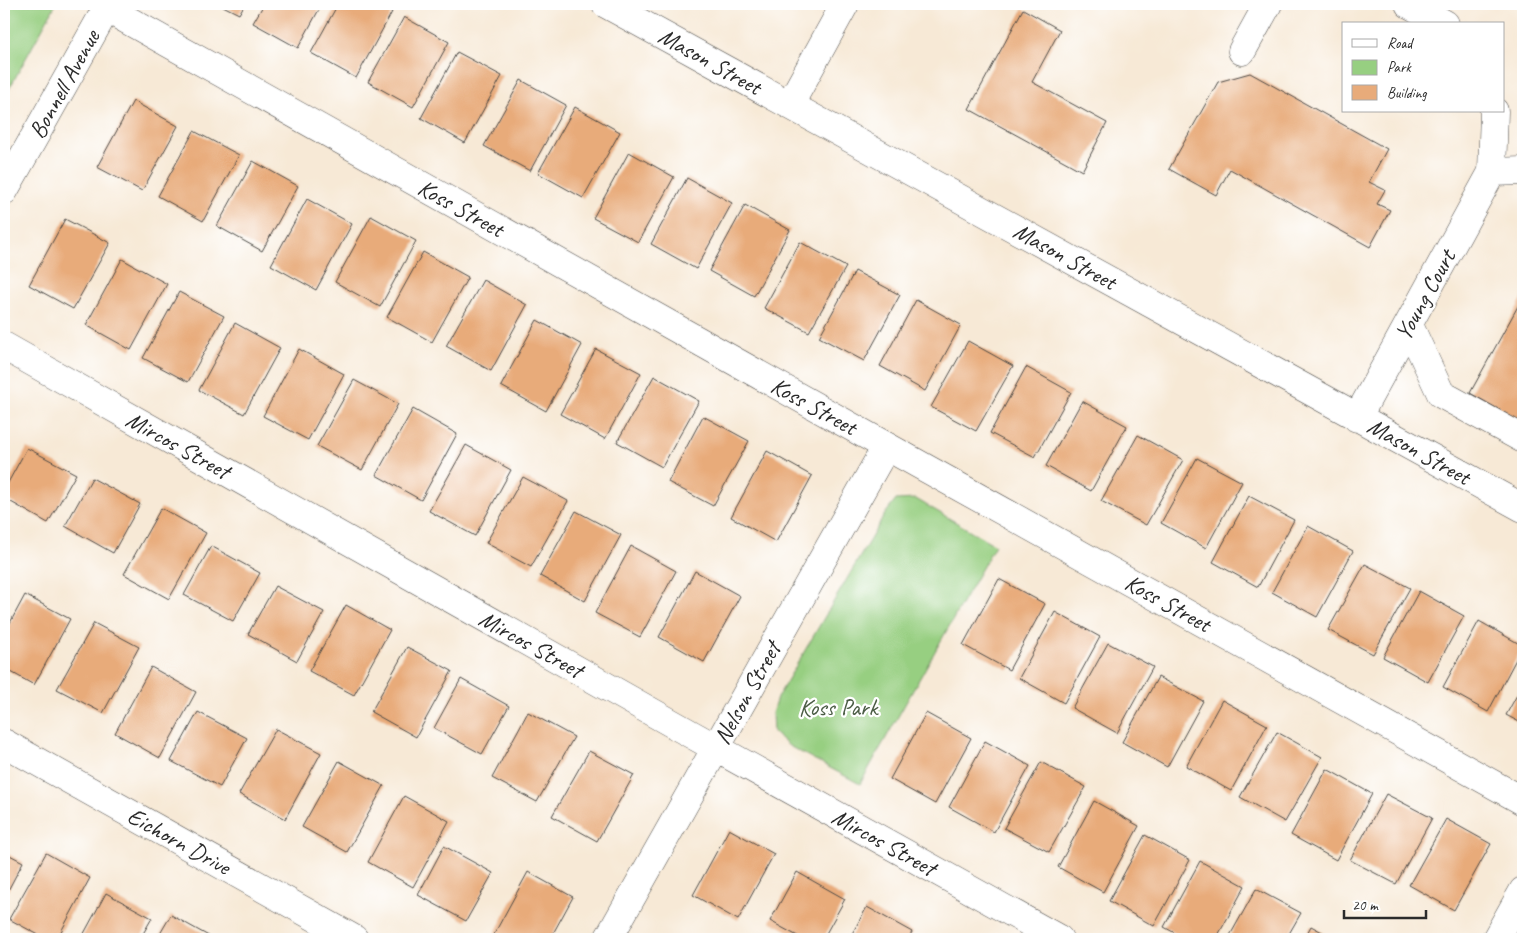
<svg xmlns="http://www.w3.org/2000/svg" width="1527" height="943" font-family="Caveat,sans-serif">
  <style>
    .green { fill: #97cf81; stroke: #617d56 }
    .building { fill: #e8ab7a }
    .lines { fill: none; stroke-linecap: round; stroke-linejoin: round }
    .minor-casing { stroke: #4a4845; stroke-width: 29 }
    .minor { stroke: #fff; stroke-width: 28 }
    .labels { text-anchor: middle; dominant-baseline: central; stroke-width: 4.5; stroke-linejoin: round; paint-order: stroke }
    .street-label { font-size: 24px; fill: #2b2b2b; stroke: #fff }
    .park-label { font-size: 24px; fill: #4b5c45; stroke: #fff }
  </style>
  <rect width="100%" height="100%" fill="#fff"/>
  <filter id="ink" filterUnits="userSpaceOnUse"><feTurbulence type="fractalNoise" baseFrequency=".02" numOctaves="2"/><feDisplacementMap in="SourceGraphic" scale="10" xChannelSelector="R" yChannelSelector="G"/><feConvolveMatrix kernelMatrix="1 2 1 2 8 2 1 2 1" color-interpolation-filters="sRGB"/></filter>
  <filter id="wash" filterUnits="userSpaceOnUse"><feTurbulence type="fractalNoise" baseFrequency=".0096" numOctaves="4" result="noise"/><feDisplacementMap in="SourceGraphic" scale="20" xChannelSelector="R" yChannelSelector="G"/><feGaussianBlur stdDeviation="1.12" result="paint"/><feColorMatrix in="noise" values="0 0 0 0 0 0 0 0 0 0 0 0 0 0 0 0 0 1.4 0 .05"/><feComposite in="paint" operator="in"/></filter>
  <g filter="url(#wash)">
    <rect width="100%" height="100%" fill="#f7e9d6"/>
    <path class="green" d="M4,4H56L4,98Z
      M916,499L995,545L860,784L789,746L773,732L772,713L777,698L885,514L896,500Z"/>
    <g id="blocks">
      <path class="building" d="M219,4H245L239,14Z
        M264,4H322L298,48L253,23Z
        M338,4H377L392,12L356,78L311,53Z
        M1023,9L1060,30L1032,82L1107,123L1082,171L969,109Z
        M404,17L449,42L413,107L368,82Z
        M457,52L502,76L465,143L421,118Z
        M1250,73L1387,149L1369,182L1385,190L1377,204L1390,210L1370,247L1230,169L1216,195L1169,169L1218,82Z
        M521,80L566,105L530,171L484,146Z
        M133,101L178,126L142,191L97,167Z
        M575,107L620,132L583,198L538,173Z
        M194,131L239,155L203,221L158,196Z
        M629,152L674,177L638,242L593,218Z
        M253,161L298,186L262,251L217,226Z
        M687,178L732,203L696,269L651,244Z
        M307,199L352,224L316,290L271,265Z
        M745,205L790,230L754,296L709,271Z
        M371,216L416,241L380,307L335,282Z
        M65,219L110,243L73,309L29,285Z
        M800,242L846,267L809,332L764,308Z
        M423,252L468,277L432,342L387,317Z
        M122,259L167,284L131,350L86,325Z
        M855,271L900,295L864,361L819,337Z
        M483,280L527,305L491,371L446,346Z
        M179,292L224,316L188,382L143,358Z
        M1523,297V423L1470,393Z
        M916,300L961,325L925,391L880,366Z
        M537,320L582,345L546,411L501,386Z
        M235,323L280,348L244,414L199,390Z
        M968,341L1013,366L976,431L931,407Z
        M299,349L344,374L308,440L263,416Z
        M596,349L641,373L605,439L560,414Z
        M1026,367L1071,392L1035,457L990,433Z
        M654,376L699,401L662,467L617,442Z
        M354,380L398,404L362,470L317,446Z
        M1082,401L1127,426L1091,491L1046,466Z
        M413,409L457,434L421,500L376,475Z
        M703,416L749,441L713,506L668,482Z
        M1138,435L1183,460L1146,525L1101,501Z
        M466,445L511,470L475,536L429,511Z
        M27,448L76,474L48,523L4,498V490Z
        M767,451L812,476L776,542L731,517Z
        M1197,458L1242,482L1206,548L1161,523Z
        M523,477L568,501L531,567L486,543Z
        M92,478L140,504L113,553L65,526Z
        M1249,496L1294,520L1258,587L1213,562Z
        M161,508L206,533L169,599L124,574Z
        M576,511L621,535L585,601L540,576Z
        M1308,526L1353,551L1317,617L1272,592Z
        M211,546L260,573L233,621L184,595Z
        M631,546L676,571L640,637L595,613Z
        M1365,564L1410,588L1373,654L1328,630Z
        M695,571L740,596L704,662L659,637Z
        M999,579L1045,604L1009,670L963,645Z
        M275,586L324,612L297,661L248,634Z
        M1419,591L1464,616L1428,682L1383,657Z
        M25,595L70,619L34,685L4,668V634Z
        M346,605L390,630L354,695L309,671Z
        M1055,612L1100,637L1064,703L1019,678Z
        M1479,621L1523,646L1488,712L1443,687Z
        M94,623L139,647L103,713L57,689Z
        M1108,643L1153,667L1117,733L1072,708Z
        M407,647L452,671L416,737L371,712Z
        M151,667L196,692L160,758L115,733Z
        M1158,677L1203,701L1167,767L1122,742Z
        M461,679L509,706L482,754L434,728Z
        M1523,684V724L1506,715Z
        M1222,700L1267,725L1231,791L1186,766Z
        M198,712L247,738L220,787L171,761Z
        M528,712L574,737L537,802L492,778Z
        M926,713L971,738L935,804L890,779Z
        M276,729L321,753L285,819L239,794Z
        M1277,732L1322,757L1285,822L1240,797Z
        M985,741L1030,766L994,832L949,807Z
        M589,751L634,775L597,841L552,816Z
        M339,761L384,786L347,852L302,827Z
        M1041,762L1086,787L1049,852L1004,828Z
        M1327,769L1372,794L1336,860L1291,835Z
        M1386,794L1432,818L1396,884L1350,860Z
        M404,796L449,821L413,887L368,862Z
        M1094,801L1139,826L1103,892L1058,867Z
        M1446,819L1491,844L1454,910L1409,885Z
        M729,829L774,854L738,920L693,895Z
        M1145,835L1190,860L1154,926L1109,901Z
        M444,846L493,873L466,921L418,895Z
        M4,852L23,862L4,898Z
        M46,853L90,878L57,939H46L9,919Z
        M1200,861L1245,886L1216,939H1186L1164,927Z
        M528,872L573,897L550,939H494L492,938Z
        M797,872L845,899L823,939H803L770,921Z
        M1256,889L1301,913L1286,939H1228Z
        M106,893L152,918L140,939H81Z
        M867,907L912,932L908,939H849Z
        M171,915L214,939H157Z
        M1311,926L1335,939H1304Z"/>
    </g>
  </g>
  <g filter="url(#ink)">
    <use href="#blocks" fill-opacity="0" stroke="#4a4845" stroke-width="1"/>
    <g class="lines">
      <defs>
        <path id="minor" d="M606,4L1523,508
          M1409,4L1445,24
          M106,8L859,431L1523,801
          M1242,51L1268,4
          M790,104L845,4
          M1492,172L1523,171
          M4,191L109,4
          M1409,325L1441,394L1523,439
          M4,346L689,733L1059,939
          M1357,418L1492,172L1494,111
          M4,743L354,939
          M608,939L886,447
          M1496,939L1523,891"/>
      </defs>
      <use href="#minor" class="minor-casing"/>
      <use href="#minor" class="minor"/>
    </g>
  </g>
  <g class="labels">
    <g class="street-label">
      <text transform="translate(710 61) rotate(29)">Mason Street</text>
      <text transform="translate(64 84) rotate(-61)">Bonnell Avenue</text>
      <text transform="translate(461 208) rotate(29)">Koss Street</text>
      <text transform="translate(1065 256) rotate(29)">Mason Street</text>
      <text transform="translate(1425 295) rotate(-61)">Young Court</text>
      <text transform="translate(814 406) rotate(29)">Koss Street</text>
      <text transform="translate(178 445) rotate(29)">Mircos Street</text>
      <text transform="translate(1419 451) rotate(29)">Mason Street</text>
      <text transform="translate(1168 603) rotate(29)">Koss Street</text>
      <text transform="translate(531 644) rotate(29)">Mircos Street</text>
      <text transform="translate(747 693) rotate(-61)">Nelson Street</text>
      <text transform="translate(179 841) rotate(29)">Eichorn Drive</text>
      <text transform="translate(884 842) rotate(29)">Mircos Street</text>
    </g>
    <g class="park-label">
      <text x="838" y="707">Koss Park</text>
    </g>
  </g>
  <rect width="1527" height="943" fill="none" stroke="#fff" stroke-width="20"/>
  <rect x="1342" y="22" width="162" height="90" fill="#ffffff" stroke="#aaaaaa"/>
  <rect x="1352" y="39" width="25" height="8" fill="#ffffff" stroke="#aaaaaa"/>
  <text x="1387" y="48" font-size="15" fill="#2b2b2b">Road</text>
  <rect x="1352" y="60" width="25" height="15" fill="#97cf81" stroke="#aaaaaa"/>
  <text x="1387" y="72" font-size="15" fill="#2b2b2b">Park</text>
  <rect x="1352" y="85" width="25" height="15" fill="#e8ab7a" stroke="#aaaaaa"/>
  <text x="1387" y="98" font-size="15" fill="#2b2b2b">Building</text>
  <path d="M1344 910v8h82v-8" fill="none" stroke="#2b2b2b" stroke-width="2.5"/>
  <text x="1352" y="910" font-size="15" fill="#2b2b2b" stroke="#ffffff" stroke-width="4" paint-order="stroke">20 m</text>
</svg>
